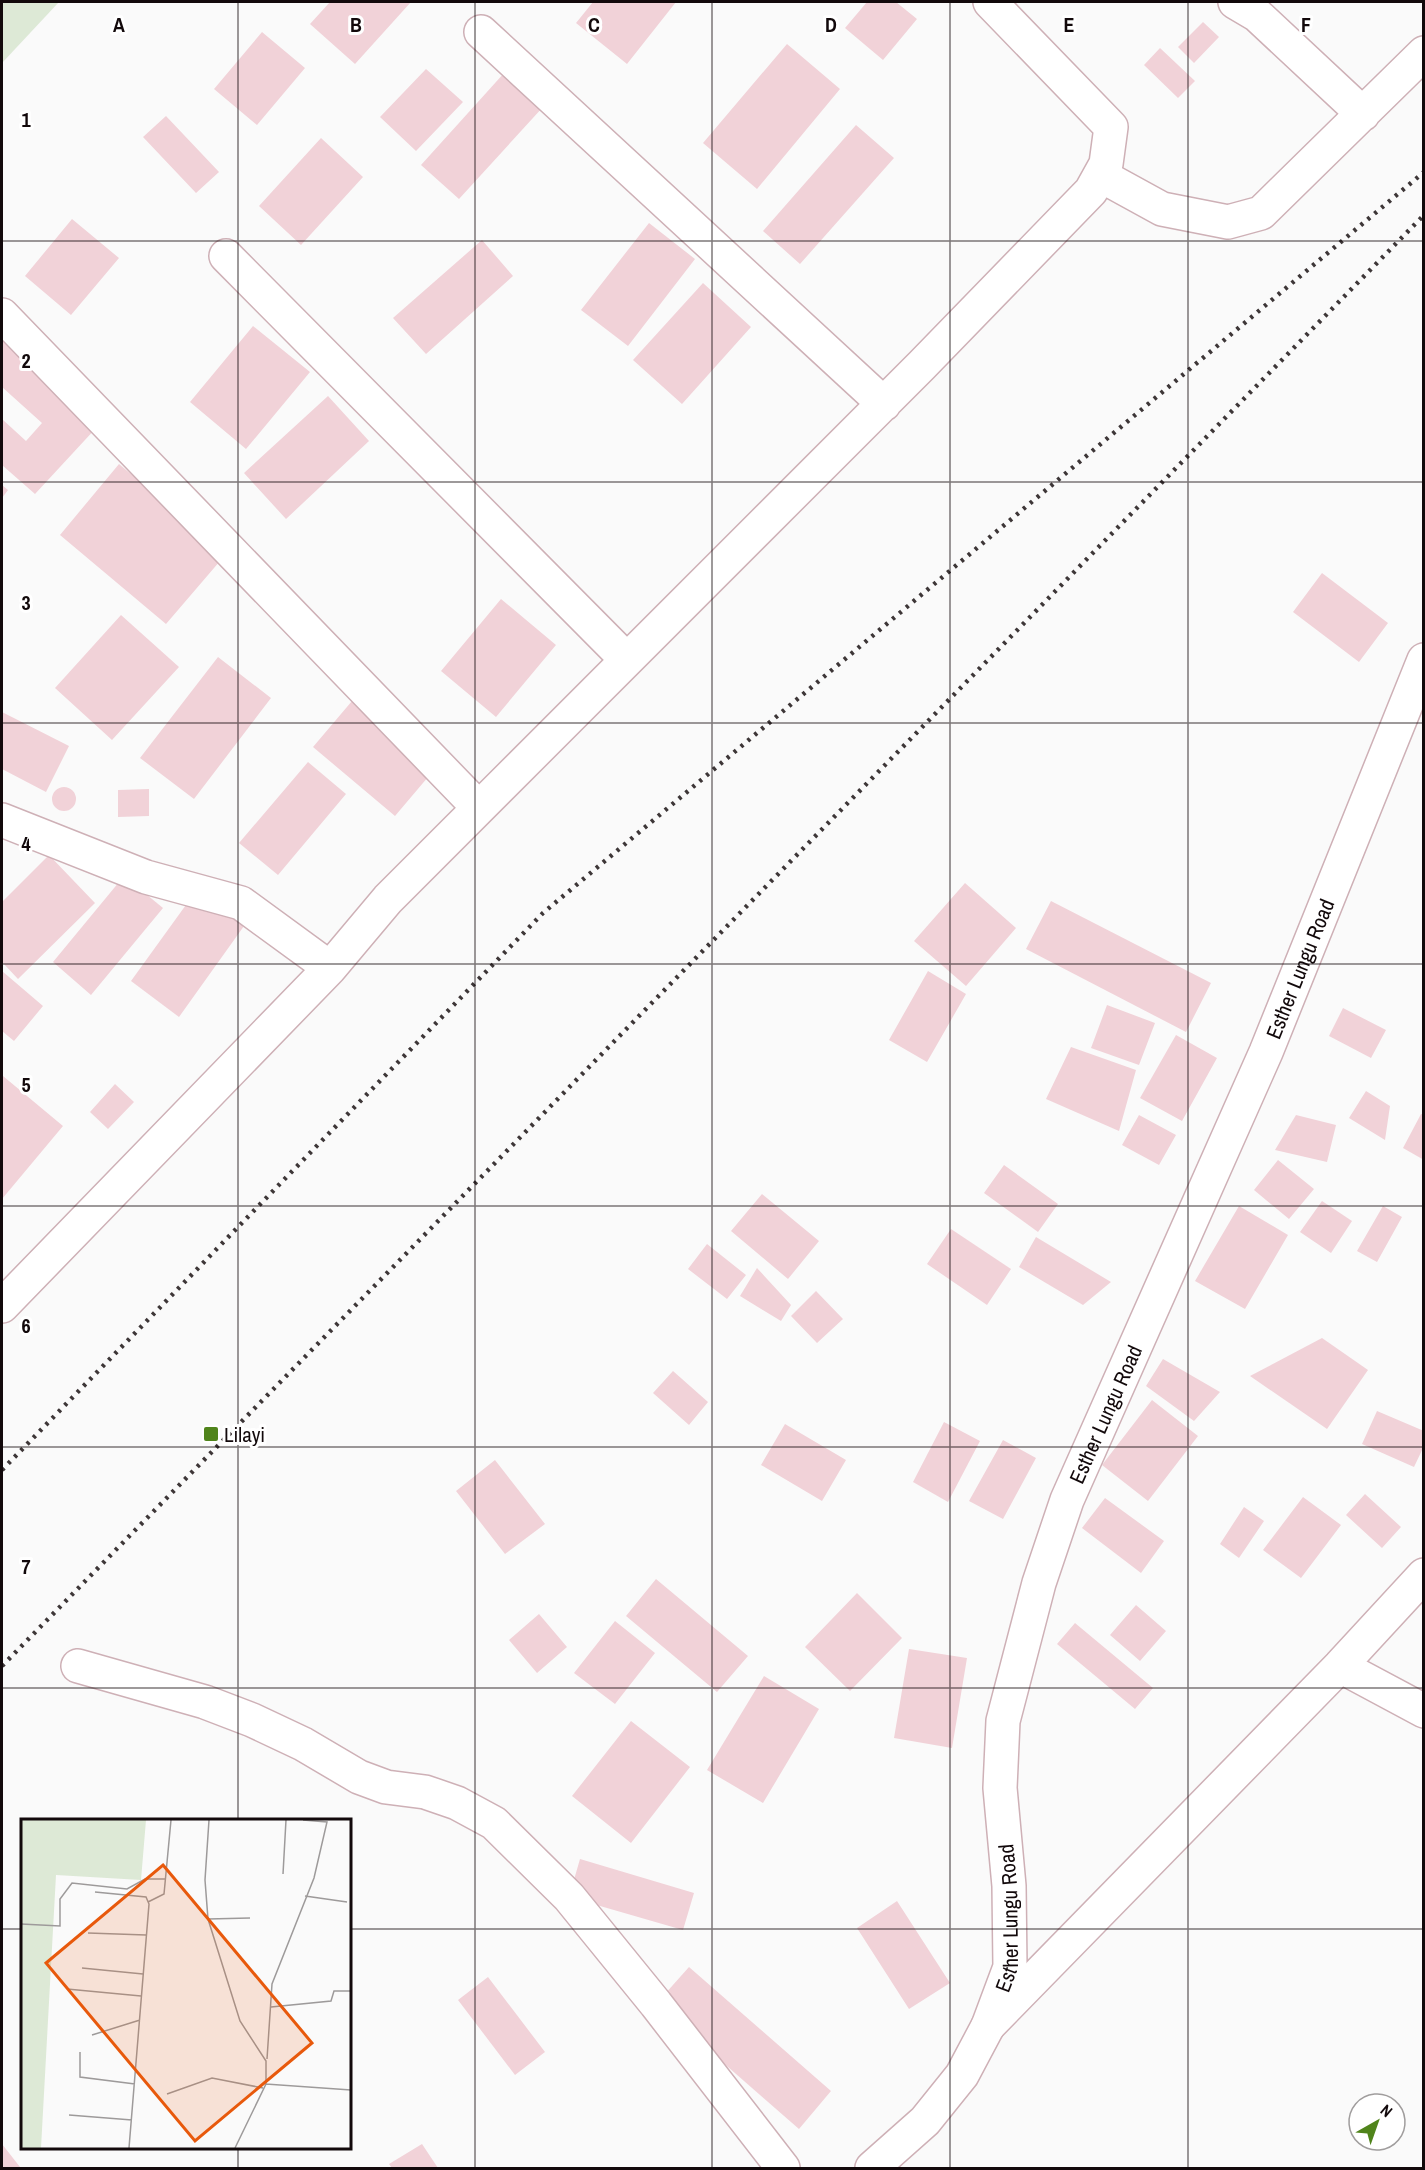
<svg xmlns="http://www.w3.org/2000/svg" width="1425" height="2170" font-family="'Archivo Narrow',sans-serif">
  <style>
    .green { fill: #dde9d6 }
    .building { fill: #f1d2d8 }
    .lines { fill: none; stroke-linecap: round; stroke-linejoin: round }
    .street-casing { stroke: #ceb0b6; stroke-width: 36 }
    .secondary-casing { stroke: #ceb0b6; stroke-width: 36 }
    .street { stroke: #fff; stroke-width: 33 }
    .secondary { stroke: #fff; stroke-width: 33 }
    .rail { stroke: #3d3637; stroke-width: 4.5; stroke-dasharray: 3 6; stroke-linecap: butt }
    .grid { fill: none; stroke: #12090b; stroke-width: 1.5; stroke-opacity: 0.55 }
    .poi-dot { fill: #50841b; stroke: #fff; stroke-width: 2 }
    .labels { text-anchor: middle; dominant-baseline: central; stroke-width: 6; stroke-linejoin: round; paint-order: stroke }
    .street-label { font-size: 21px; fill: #12090b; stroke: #fff }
    .poi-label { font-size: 21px; fill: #12090b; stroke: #fff; text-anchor: start }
    .inset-road { fill: none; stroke: #9d9a9a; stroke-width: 1.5 }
    .view { fill: #e8590c; fill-opacity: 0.15; stroke: #e8590c; stroke-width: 3 }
    .inset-edge { fill: none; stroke: #12090b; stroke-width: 3 }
    .grid-label { font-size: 20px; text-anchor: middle; font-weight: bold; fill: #12090b; stroke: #fff; stroke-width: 6; stroke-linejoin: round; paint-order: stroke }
  </style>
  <rect width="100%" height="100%" fill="#fafafa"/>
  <path class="green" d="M2,2H59L2,63Z"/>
  <path class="building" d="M330,2H411L355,64L310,24Z
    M593,2H676L627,64L576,23Z
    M867,2H896L917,19L883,60L845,28Z
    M1203,22L1219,37L1194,63L1178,47Z
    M262,32L305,68L257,125L214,89Z
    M787,44L840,89L757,189L703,143Z
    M1160,48L1195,81L1178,98L1144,65Z
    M426,69L463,102L416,151L380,117Z
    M505,72L543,107L459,199L421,165Z
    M166,116L219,172L196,193L143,137Z
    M856,125L894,158L800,264L763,231Z
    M321,138L363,177L301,245L259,206Z
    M72,219L119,258L71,315L25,276Z
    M649,223L695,259L628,346L581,310Z
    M482,240L513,276L426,354L393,318Z
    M703,283L751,327L682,404L633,360Z
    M253,326L310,372L246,449L190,402Z
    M2,332L97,427L35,494L2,465V419L26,441L42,423L2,387Z
    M328,396L369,441L286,519L244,473Z
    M119,464L226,554L166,624L60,535Z
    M2,485L8,490L2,498Z
    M1322,573L1388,623L1359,662L1293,612Z
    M501,599L556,645L496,717L441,671Z
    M121,615L179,667L112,740L55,688Z
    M218,657L271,698L194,799L140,758Z
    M352,701L434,770L395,816L313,747Z
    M2,712L69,746L46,792L2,769Z
    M308,762L346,794L278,875L239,843Z
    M52 799a12 12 0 1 1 24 0a12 12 0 1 1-24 0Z
    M149,789V816L118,817V790Z
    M49,855L95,903L18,979L2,962V902Z
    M124,876L163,908L91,995L53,962Z
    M965,883L1016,928L966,986L914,941Z
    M196,891L244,926L179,1017L131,981Z
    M1051,901L1211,983L1186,1032L1026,949Z
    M2,971L43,1006L14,1041L2,1031Z
    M928,971L966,994L927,1062L889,1040Z
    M1107,1005L1155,1023L1139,1065L1091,1048Z
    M1343,1008L1386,1030L1371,1058L1329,1036Z
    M1176,1035L1217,1058L1182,1121L1140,1098Z
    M1071,1047L1136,1070L1119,1131L1046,1099Z
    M3,1076L63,1126L2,1199V1079Z
    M115,1084L134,1102L108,1129L90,1112Z
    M1366,1091L1390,1106L1385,1140L1349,1118Z
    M1421,1114L1424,1115V1160L1403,1148Z
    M1139,1115L1176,1135L1159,1165L1122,1145Z
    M1296,1115L1336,1125L1327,1162L1275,1150Z
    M1278,1160L1314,1189L1289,1219L1254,1190Z
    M1004,1165L1058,1204L1038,1232L984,1193Z
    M762,1194L819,1241L788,1279L731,1231Z
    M1322,1201L1352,1221L1331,1253L1300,1232Z
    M1239,1206L1288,1235L1245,1309L1195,1281Z
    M1383,1206L1402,1217L1377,1262L1357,1251Z
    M951,1229L1011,1269L987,1305L927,1264Z
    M1036,1237L1111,1282L1083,1305L1019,1267Z
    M707,1244L746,1275L727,1299L688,1269Z
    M757,1268L791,1305L781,1321L740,1296Z
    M816,1291L843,1319L817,1343L791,1316Z
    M1322,1338L1368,1370L1327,1429L1250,1376Z
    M1163,1359L1220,1392L1194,1421L1146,1386Z
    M673,1371L708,1402L689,1425L653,1393Z
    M1152,1400L1198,1436L1148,1501L1102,1465Z
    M1377,1411L1424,1431V1446L1414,1467L1362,1444Z
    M944,1422L980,1441L948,1502L913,1482Z
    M785,1424L846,1460L822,1501L761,1465Z
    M1003,1440L1036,1458L1003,1519L969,1501Z
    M495,1460L545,1524L505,1554L456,1491Z
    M1365,1494L1401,1527L1382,1548L1346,1515Z
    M1303,1497L1341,1525L1301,1578L1263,1550Z
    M1105,1498L1164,1541L1141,1573L1082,1528Z
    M1244,1507L1264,1521L1239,1558L1220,1544Z
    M656,1579L748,1656L717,1692L626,1616Z
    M857,1593L902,1638L850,1691L805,1647Z
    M1136,1605L1166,1631L1140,1661L1110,1635Z
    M539,1614L567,1647L537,1673L509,1640Z
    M615,1621L655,1653L615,1704L574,1673Z
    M1075,1623L1153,1688L1135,1709L1057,1644Z
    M909,1649L967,1658L952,1748L894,1738Z
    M764,1676L819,1709L763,1803L707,1770Z
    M631,1721L690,1767L631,1843L572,1796Z
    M580,1859L694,1893L683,1930L569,1897Z
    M897,1901L950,1983L909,2009L857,1928Z
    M689,1967L831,2091L799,2129L656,2004Z
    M488,1977L545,2052L515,2075L458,2000Z
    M2,2144L20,2167L18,2168H2Z
    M422,2144L438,2168H392L389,2164Z"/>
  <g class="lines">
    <defs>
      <path id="street" d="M1235,2L1257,15L1363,114
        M481,32L884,404
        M1100,175L1162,209L1228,222L1261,213L1424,53
        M226,256L627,660
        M2,315L479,808
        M2,820L146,877L241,903L330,968
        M2,1306L330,968L388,899L922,365L1091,191L1106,164L1111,127L990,2
        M78,1666L205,1702L252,1720L303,1744L359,1777L386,1787L425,1792L457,1803L494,1823L569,1897L656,2004L783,2168
        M1340,1666L1424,1711
        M988,2026L1340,1666L1424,1575"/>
      <g id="secondary">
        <path id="s1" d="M872,2168L925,2121L962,2075L988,2026L1010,1967L1009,1886L1000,1788L1003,1721L1039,1583L1067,1500L1266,1052L1424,660"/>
      </g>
    </defs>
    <use href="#street" class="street-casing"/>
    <use href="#secondary" class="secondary-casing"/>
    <use href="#street" class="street"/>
    <use href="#secondary" class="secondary"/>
    <path class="rail" d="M2,1470L543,913L1424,172
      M2,1666L1424,215"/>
  </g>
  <path class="grid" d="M238,2V1820M475,2V2168M712,2V2168M950,2V2168M1188,2V2168M2,241H1424M2,482H1424M2,723H1424M2,964H1424M2,1206H1424M2,1447H1424M2,1688H1424M2,1929H22M350,1929H1424M238,2148V2168"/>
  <rect class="poi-dot" x="203" y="1426" width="16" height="16" rx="3"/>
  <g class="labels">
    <g class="street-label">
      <text stroke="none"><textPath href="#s1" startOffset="1305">Esther Lungu Road</textPath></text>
      <text stroke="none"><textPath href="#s1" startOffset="819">Esther Lungu Road</textPath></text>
      <text stroke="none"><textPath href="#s1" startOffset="297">Esther Lungu Road</textPath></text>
    </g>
    <g class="poi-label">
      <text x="224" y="1434">Lilayi</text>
    </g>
  </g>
  <g transform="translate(21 1819)">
    <rect width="330" height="330" fill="#fafafa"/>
    <path d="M0,1H125L120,61L35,56L20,329H0Z" fill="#dde9d6"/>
    <path class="inset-road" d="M188,1L184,61L187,100L219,202L245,242V265M262,55L265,1M74,73L125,78L128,85L108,329M284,77L326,83M127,83L143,75L150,1M187,100L229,99M0,105L39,107V80L51,64L106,70L124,60H145M67,114L125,116M61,149L122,155M46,170L120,177M250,188L310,182L313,172H330M71,216L119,201M59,233V258L114,265M246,240L251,165L293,59L306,3L282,1M146,275L191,259L242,269M48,296L111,301M214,329L245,265L330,271"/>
    <path class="view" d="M142,46L291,224L174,322L25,144Z"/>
    <rect width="330" height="330" class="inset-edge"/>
  </g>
  <g class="grid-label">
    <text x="119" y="32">A</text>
    <text x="356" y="32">B</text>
    <text x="594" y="32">C</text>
    <text x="831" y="32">D</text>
    <text x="1069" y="32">E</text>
    <text x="1306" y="32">F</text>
    <text x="26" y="127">1</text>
    <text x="26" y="368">2</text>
    <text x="26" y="610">3</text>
    <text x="26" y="851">4</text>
    <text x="26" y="1092">5</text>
    <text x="26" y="1333">6</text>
    <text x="26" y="1574">7</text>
  </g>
  <rect width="1425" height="2170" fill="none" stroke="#12090b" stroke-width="6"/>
  <g transform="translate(1377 2122) rotate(40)"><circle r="28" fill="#ffffff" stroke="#a09d9d" stroke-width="1.5"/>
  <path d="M0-4.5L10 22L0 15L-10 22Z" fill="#50841b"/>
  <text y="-9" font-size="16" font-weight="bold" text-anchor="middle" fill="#12090b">N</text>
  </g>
</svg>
